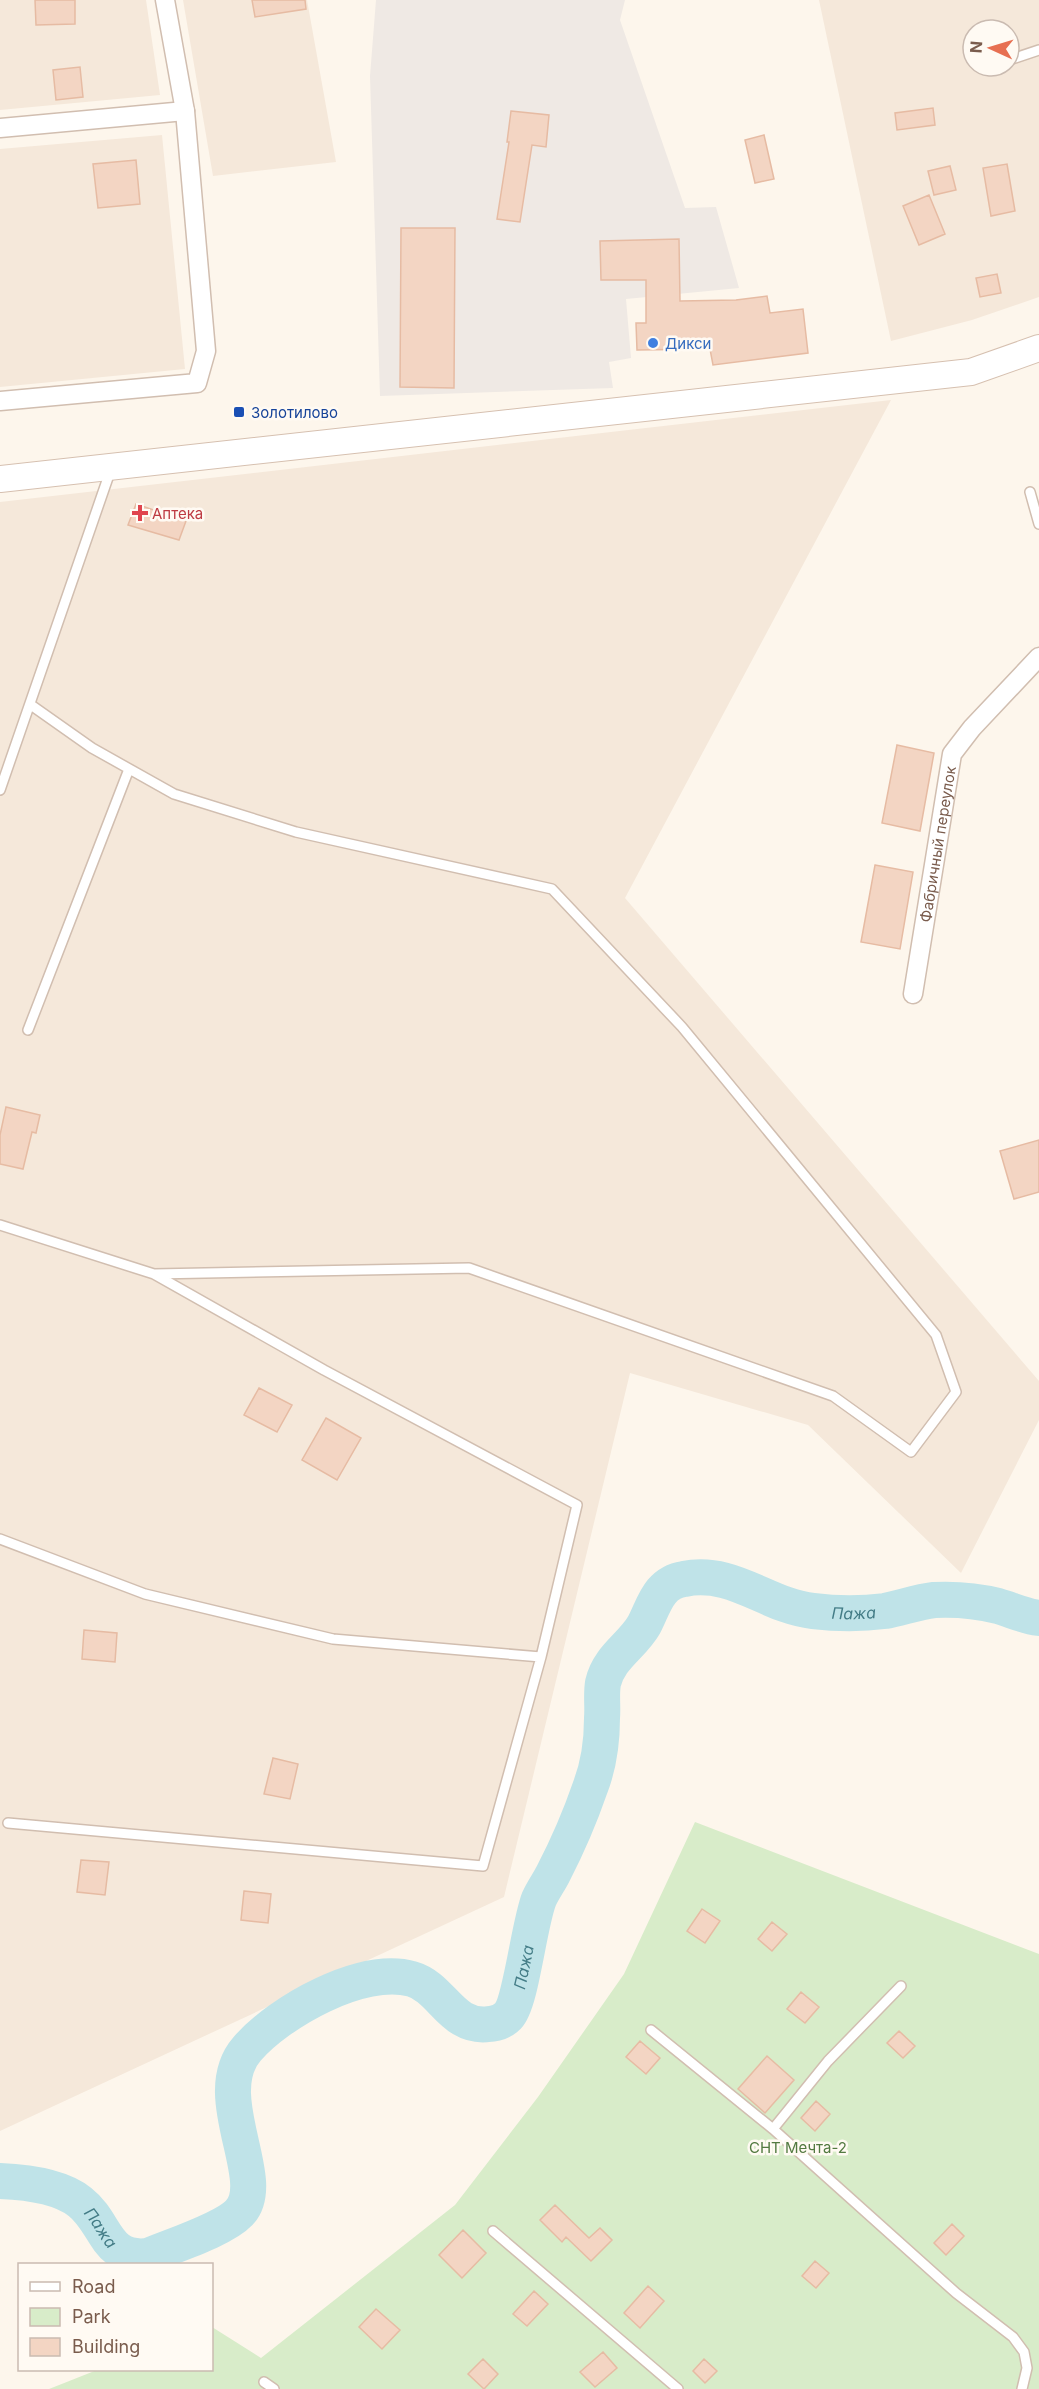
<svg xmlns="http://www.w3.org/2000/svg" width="1039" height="2389" font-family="Inter,sans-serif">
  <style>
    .residential { fill: #f5e8da; fill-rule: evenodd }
    .industrial { fill: #efe9e4 }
    .green { fill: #d8ecc9 }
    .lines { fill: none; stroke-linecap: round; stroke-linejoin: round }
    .river { stroke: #bfe3e8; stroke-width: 36 }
    .building { fill: #f3d5c3; stroke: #e6bba3; stroke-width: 1.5 }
    .service-casing { stroke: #d1beb0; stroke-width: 12 }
    .minor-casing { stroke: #d1beb0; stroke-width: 21 }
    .secondary-casing { stroke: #d6c0b0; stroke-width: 28 }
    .service { stroke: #fff; stroke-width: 9 }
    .minor { stroke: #fff; stroke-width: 18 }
    .secondary { stroke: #fff; stroke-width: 26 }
    .shop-dot { fill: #3f7fe0; stroke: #fffaf3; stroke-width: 2 }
    .transit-dot { fill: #1a4fb4; stroke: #fffaf3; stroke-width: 2 }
    .health-dot { fill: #e0444e; stroke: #fffaf3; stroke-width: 2 }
    .labels { text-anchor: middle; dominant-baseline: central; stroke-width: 5; stroke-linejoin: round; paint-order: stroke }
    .shop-label { font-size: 15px; fill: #366cbe; stroke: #fffaf3; text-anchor: start }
    .transit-label { font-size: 15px; fill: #164399; stroke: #fffaf3; text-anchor: start }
    .health-label { font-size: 15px; fill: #be3a42; stroke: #fffaf3; text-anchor: start }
    .street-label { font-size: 15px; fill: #7a5c4d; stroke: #fffaf3 }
    .park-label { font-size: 15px; fill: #537a41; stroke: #fffaf3 }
    .water-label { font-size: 16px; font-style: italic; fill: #437c86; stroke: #fffaf3 }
  </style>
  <rect width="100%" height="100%" fill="#fdf6ec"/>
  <path class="residential" d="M0,0H146L160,95L0,110Z
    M183,0H307L336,162L213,176Z
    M819,0H1039V297L972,320L891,341ZM973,30H1009V66H973Z
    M162,135L185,369L0,387V149Z
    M891,400L625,898L1039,1381V1420L961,1573L808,1425L630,1373L504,1897L0,2131V502Z"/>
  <path class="industrial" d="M376,0H625L620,20L685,208L716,207L739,288L626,299L631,358L609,362L613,388L380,396L370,76Z"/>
  <path class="green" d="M695,1822L1039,1954V2389H49L97,2370H212V2327L261,2358L455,2205L538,2097L624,1974Z"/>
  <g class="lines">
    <path class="river" id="s1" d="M0,2181C25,2182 60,2186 80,2202C107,2223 105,2261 148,2256C171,2246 223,2230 239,2213C271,2181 206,2096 247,2049C279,2012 362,1965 412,1979C443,1988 451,2029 489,2024C496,2024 503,2021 508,2016C521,2003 529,1924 539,1899C543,1890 549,1882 553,1874C567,1847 580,1817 590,1788C599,1765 602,1743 602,1718C603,1707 601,1694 603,1683C609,1657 632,1646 644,1625C654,1606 658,1583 684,1579C733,1569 767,1606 813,1611C837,1614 862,1614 885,1611C901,1608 917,1602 934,1600C955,1599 978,1601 998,1606C1012,1610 1024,1616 1039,1618"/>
  </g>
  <path class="building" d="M35,0H75V24L36,25Z
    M252,0H305L306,9L255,17Z
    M80,67L83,97L56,100L53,70Z
    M933,108L935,125L897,130L895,113Z
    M511,111L549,115L546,147L532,145L520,222L497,219L509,142H507Z
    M764,135L774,179L755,183L745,140Z
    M136,160L140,204L98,208L93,164Z
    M1007,164L1015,211L991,216L983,168Z
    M950,166L956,190L934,195L928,171Z
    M929,195L945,234L919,245L903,206Z
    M401,228H455L454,388L400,387Z
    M679,239L680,301L736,300L767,296L770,313L803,309L808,353L713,365L710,349L637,350L636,323H646V280H601L600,241Z
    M997,274L1001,293L980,297L976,278Z
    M136,504L186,521L179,540L128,525Z
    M897,745L934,753L920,831L882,823Z
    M875,865L913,872L900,949L861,942Z
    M6,1107L40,1115L36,1133L32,1132L23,1169L0,1164V1135Z
    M1039,1140V1192L1014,1199L1000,1151Z
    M259,1388L292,1405L277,1432L244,1415Z
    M326,1418L361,1438L337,1480L302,1460Z
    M84,1630L117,1633L115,1662L82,1659Z
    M273,1758L298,1764L290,1799L264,1794Z
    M81,1860L109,1862L105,1895L77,1892Z
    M244,1891L271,1894L268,1923L241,1920Z
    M702,1909L720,1921L705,1943L687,1931Z
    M772,1922L787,1934L772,1951L758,1939Z
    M801,1992L819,2007L805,2023L787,2009Z
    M899,2031L915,2046L903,2058L887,2043Z
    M640,2041L660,2058L646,2074L626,2057Z
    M767,2056L794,2080L765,2113L738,2089Z
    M816,2101L830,2114L815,2131L801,2118Z
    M555,2205L589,2238L600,2228L612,2240L591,2261L566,2237L562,2242L540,2220Z
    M952,2224L964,2236L946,2255L934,2243Z
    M463,2230L486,2253L462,2278L439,2255Z
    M815,2261L829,2273L816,2288L802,2276Z
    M648,2286L664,2301L640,2328L624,2313Z
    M534,2291L548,2304L527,2326L513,2314Z
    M376,2309L400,2330L382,2349L359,2327Z
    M603,2352L617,2368L595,2387L580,2372Z
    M483,2359L498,2374L484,2389L468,2374Z
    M704,2359L717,2371L705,2383L693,2371Z"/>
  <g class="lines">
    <defs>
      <path id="service" d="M1009,60L1039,50
        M1030,492L1039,524
        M31,705L92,748L174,794L296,832L552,889L682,1027L936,1335L956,1392L911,1452L833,1396L469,1268L154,1274
        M0,790L111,469
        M28,1030L129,769
        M0,1225L154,1274L324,1370L577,1505L541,1657
        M0,1539L145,1594L333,1639L541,1657L483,1866L8,1823
        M901,1986L828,2061L773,2129L956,2293L1013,2337L1024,2352L1027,2368L1022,2389
        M651,2030L773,2129
        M493,2231L678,2389
        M264,2382L274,2389"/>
      <g id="minor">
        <path d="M0,128L185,111"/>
        <path d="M0,401L197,383L206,351L185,111L165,0"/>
        <path id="s2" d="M913,994L952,754L972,728L1039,657"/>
      </g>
      <path id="secondary" d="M0,479L971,372L1039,348"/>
    </defs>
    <use href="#service" class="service-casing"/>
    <use href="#minor" class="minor-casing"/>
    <use href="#secondary" class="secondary-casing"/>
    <use href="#service" class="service"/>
    <use href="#minor" class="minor"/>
    <use href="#secondary" class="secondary"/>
  </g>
  <circle class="shop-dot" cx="653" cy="343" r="6"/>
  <rect class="transit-dot" x="233" y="406" width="12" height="12" rx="3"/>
  <path class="health-dot" d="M137 504h6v6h6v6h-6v6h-6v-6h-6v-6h6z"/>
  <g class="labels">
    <g class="shop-label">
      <text x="665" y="343">Дикси</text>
    </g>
    <g class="transit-label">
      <text x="251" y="412">Золотилово</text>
    </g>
    <g class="health-label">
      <text x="152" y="513">Аптека</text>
    </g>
    <g class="street-label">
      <text stroke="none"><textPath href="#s2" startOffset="152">Фабричный переулок</textPath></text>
    </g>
    <g class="park-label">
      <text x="798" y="2147">СНТ Мечта-2</text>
    </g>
    <g class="water-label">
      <text stroke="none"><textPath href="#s1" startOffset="1410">Пажа</textPath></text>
      <text stroke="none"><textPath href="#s1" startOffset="800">Пажа</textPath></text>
      <text stroke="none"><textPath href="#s1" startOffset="117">Пажа</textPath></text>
    </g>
  </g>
  <rect x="18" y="2263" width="195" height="108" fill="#fffaf3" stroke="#cabbb1" stroke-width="1.5"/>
  <rect x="30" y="2282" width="30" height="9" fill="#ffffff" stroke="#cabbb1" stroke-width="1.5"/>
  <text x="72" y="2293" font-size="18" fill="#7a5c4d">Road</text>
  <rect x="30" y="2308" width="30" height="18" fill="#d8ecc9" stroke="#cabbb1" stroke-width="1.5"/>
  <text x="72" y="2323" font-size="18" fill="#7a5c4d">Park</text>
  <rect x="30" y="2338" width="30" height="18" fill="#f3d5c3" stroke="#cabbb1" stroke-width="1.5"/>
  <text x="72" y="2353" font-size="18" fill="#7a5c4d">Building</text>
  <g transform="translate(991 48) rotate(274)"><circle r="28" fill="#fffaf3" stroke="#cabbb1" stroke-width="1.5"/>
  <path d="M0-4.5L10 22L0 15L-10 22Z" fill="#e76f51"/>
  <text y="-9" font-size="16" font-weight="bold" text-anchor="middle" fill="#7a5c4d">N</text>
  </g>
</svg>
